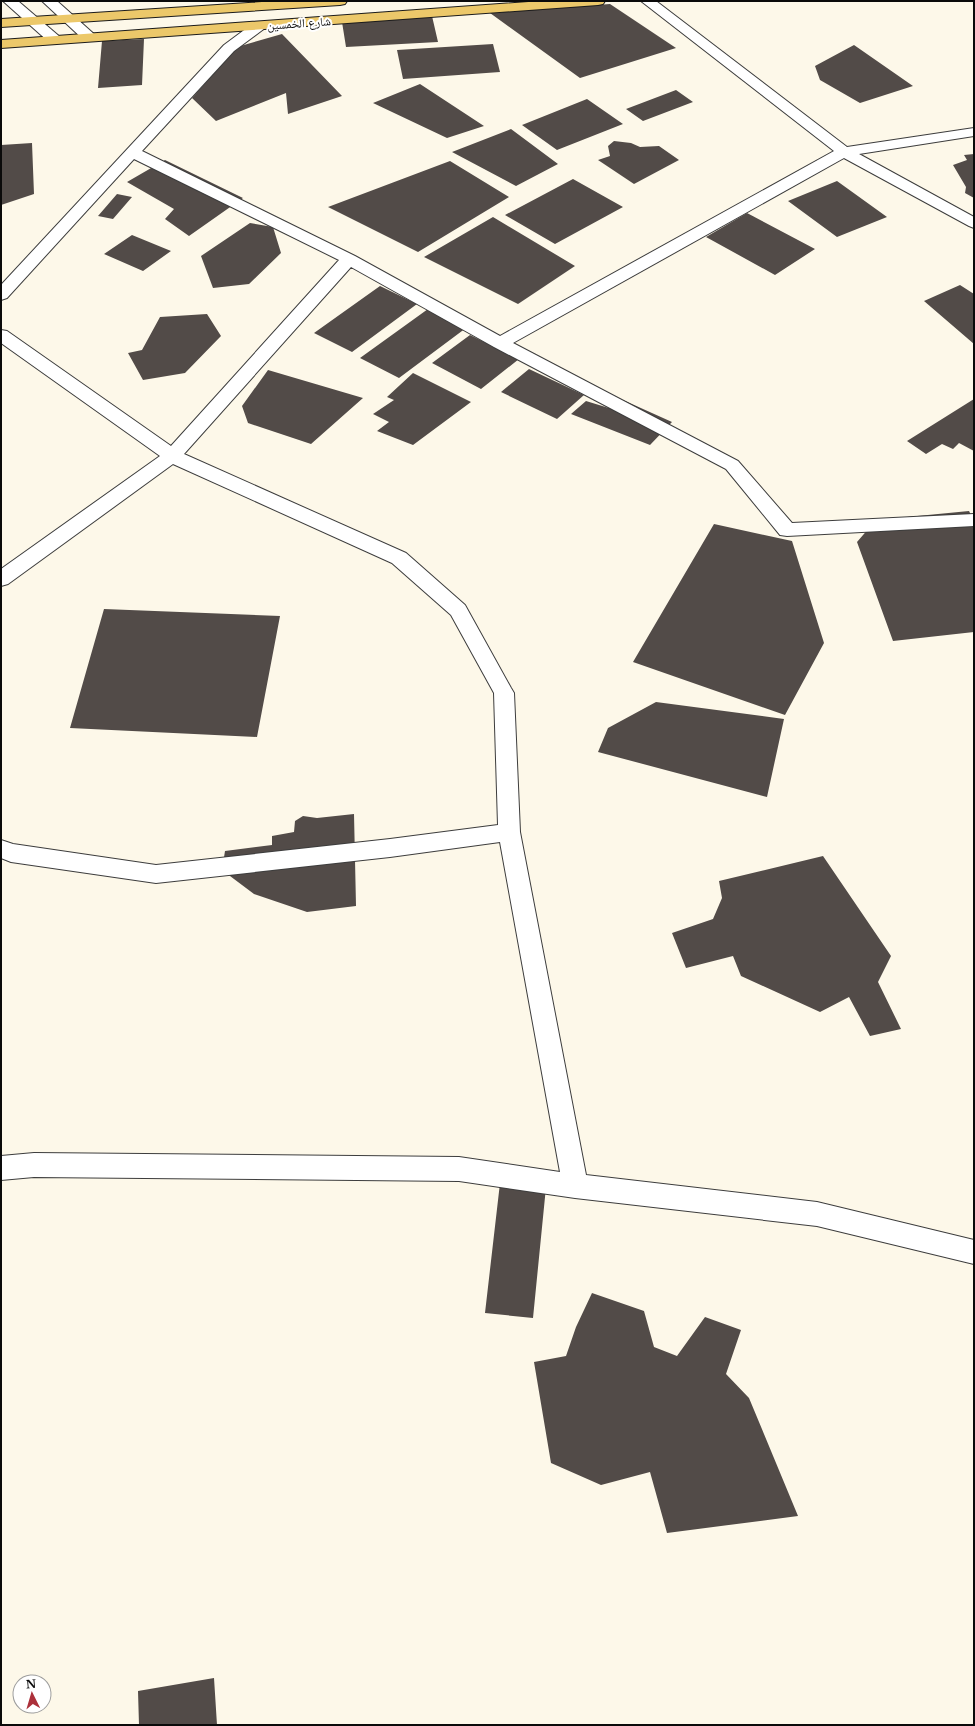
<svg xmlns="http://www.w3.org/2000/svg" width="975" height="1726" font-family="'Libre Baskerville','Noto Naskh Arabic',serif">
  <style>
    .building { fill: #524b48 }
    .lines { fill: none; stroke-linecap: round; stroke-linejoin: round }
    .minor-casing { stroke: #3d3d3d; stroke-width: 2 }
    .major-casing { stroke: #1b1b1b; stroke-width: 2 }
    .minor { fill: #fff; fill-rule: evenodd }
    .major { fill: #ecc86a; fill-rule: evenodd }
    .labels { text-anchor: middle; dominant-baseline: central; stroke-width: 4; stroke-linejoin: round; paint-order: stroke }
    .far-street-label { font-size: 12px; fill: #0a0a0a; stroke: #fff }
  </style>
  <rect width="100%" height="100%" fill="#fdf8e9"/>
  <path class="building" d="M610,4L676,48L580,78L490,13Z
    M432,16L438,42L346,47L342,22Z
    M282,34L342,96L288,114L286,93L216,121L192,98L237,47Z
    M144,39L142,85L98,88L102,41Z
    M493,44L500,72L403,79L397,50Z
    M854,45L913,86L860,103L820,80L815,66Z
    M420,84L484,126L447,138L373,103Z
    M676,90L693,102L643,121L626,109Z
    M587,99L623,124L557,150L522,125Z
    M511,129L558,164L516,186L452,152Z
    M614,141L631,143L640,147L659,146L679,160L634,184L598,160L610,156L608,146Z
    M32,143L34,194L1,205V145Z
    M974,154V198L965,193L966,187L953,165L967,160L964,155Z
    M165,160L243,198L189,236L165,219L174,209L127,182Z
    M450,161L509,197L418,252L328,207Z
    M573,179L623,207L555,244L505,215Z
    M837,181L887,217L837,237L788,201Z
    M117,194L132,197L113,219L98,216Z
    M747,213L815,249L775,275L706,237Z
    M493,217L575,266L518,304L424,257Z
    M250,223L273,227L281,253L249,284L213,288L201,256Z
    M132,235L171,251L143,271L104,254Z
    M960,285L974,294V344L924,301Z
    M380,286L417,304L352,352L314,333Z
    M428,309L466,328L399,378L360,358Z
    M207,314L221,336L185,373L143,380L128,353L142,350L160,317Z
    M470,335L519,359L481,389L432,363Z
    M529,369L584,395L557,419L501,392Z
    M268,370L363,398L311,444L248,423L242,406Z
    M413,373L471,402L413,445L377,431L389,422L373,414L394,400L387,397Z
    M974,399V451L959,443L953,449L942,444L926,454L907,441Z
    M623,400L672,422L650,445L571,414L586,401L612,409Z
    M969,511L974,521V632L893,641L857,542L876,520Z
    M714,524L792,541L824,643L785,715L633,662Z
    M104,609L280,616L257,737L70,728Z
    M656,702L784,719L767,797L598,752L608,728Z
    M354,814L356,906L307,912L254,894L222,870L225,851L272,845V836L294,832L295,821L303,816L317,818Z
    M823,856L891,956L878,982L901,1029L870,1036L849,997L820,1012L741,976L733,956L686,968L672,933L713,919L722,898L719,881Z
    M500,1183L546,1187L533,1318L485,1313Z
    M592,1293L644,1311L654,1347L677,1356L705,1317L741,1330L726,1374L749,1398L798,1516L667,1533L650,1472L601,1485L551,1463L534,1362L566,1356L576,1327Z
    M214,1678L217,1725H139L138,1691Z"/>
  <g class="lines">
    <defs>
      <path id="minor" d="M3,1H18L60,37L62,40L60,43H50Z
        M42,1H57L95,35L97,38L95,41H85Z
        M641,1H656L847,147L974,128V136L859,154L974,217V228L969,226L844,158L513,343L738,461L792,523L974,514V526L787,536L780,535L726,469L494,347L351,267L184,454L406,553L465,605L511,688L514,693L520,832L586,1175L817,1202L974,1240V1264L817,1226L575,1198L459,1181L34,1177L1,1180V1156L34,1153L459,1157L560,1172L500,842L390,857L156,883L11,862L1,858V840L13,844L156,865L390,839L498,825L494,693L451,615L392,563L173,464L8,584L1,586V569L160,456L1,343V330L7,331L171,446L339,260L134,159L7,298L1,300V285L224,45L255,22H265L267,25L265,28L234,51L142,151L355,256L500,336L834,151Z"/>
      <path id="major" d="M278,1H347L345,4L340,5L1,27V19Z
        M542,1H605L603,4L598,5L1,48V40Z"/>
    </defs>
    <use href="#minor" class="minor-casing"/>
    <use href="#major" class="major-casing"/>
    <use href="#minor" class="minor"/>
    <use href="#major" class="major"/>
  </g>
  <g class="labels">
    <g class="far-street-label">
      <text transform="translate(299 23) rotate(-4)">شارع الخمسين</text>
    </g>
  </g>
  <rect width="975" height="1726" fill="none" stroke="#0a0a0a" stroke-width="4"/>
  <g transform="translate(32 1694) rotate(355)"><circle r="19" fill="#ffffff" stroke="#9d9d9d"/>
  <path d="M0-3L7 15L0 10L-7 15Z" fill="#ac303a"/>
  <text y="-6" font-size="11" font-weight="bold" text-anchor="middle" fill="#0a0a0a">N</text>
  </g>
</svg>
